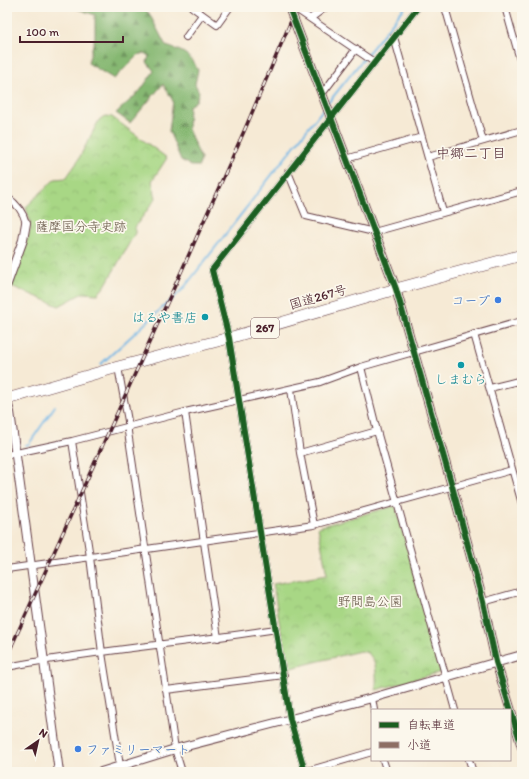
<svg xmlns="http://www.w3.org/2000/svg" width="529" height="779" font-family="Itim,'Klee One',sans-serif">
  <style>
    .forest { fill: url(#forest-firs); stroke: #686c4e }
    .park { fill: url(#park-crowns); stroke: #797b58 }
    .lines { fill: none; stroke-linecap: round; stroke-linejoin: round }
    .stream { stroke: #6fb6e6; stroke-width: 2 }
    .street-casing { stroke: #643d44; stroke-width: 8 }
    .secondary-casing { stroke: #643d44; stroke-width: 10 }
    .highway-casing { stroke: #643d44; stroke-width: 12 }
    .street { stroke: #fff; stroke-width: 6 }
    .secondary { stroke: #fff; stroke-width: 8 }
    .highway { stroke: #fff; stroke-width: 11 }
    .rail-casing { stroke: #4a1f2b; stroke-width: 3.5 }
    .rail { stroke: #fbf7ec; stroke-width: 2; stroke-dasharray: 6; stroke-linecap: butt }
    .quiet { stroke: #8d6e63; stroke-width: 5; stroke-dasharray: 10 5; stroke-linecap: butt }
    .cycleway-casing { stroke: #fbf7ec; stroke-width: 8 }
    .cycleway { stroke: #1b5e20; stroke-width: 6 }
    .shop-dot { fill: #3f7fe0; stroke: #fbf7ec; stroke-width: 1.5 }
    .culture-dot { fill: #0f9aa8; stroke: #fbf7ec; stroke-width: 1.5 }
    .labels { text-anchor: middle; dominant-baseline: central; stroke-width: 3.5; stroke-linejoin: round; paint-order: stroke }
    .shield { fill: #fbf7ec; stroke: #7f6065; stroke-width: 1 }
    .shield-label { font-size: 12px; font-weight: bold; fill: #4a1f2b }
    .park-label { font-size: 13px; fill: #665646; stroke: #fbf7ec }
    .street-label { font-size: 13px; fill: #4a1f2b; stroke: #fbf7ec }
    .shop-label { font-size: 13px; fill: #366cbe; stroke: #fbf7ec; text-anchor: end }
    .culture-label { font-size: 13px; fill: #0d838f; stroke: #fbf7ec; text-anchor: end }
    .neighbourhood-label { font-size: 14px; fill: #4a1f2b; stroke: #fbf7ec }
  </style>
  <defs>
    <pattern id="forest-firs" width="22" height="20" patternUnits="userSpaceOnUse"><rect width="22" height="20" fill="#86b872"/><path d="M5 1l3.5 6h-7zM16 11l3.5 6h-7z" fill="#70955e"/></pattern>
    <pattern id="park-crowns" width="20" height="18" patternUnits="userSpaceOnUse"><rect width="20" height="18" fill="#a8d785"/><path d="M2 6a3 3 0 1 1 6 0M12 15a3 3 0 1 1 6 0" fill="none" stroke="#92b873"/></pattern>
  </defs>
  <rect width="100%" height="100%" fill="#fbf7ec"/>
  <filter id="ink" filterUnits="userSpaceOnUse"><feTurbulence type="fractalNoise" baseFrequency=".025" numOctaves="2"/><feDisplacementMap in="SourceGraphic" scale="8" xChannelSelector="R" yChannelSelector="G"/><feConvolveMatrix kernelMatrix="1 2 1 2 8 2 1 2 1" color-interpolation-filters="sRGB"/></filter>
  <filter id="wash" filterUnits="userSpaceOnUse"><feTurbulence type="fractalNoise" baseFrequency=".012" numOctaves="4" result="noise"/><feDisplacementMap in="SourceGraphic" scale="16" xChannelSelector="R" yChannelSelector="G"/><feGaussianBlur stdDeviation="0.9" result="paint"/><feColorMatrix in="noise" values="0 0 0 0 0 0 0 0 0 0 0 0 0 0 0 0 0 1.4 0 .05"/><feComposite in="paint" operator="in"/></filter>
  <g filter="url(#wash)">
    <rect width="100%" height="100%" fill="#f6ead5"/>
    <path class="forest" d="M72,7H142L149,13L166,46C185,52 188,53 198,70L195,84L199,92L196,101L189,106L188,129L201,159L199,166H191L181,160L169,131L173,101L163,84L130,123L116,113L140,91L154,71L147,62L149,56L144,53L138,55L114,79L88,63L95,37V15Z"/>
    <path class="park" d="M107,116L112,117L167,158L152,181L156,198L135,227V233L105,286L98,294L83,293L59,306L11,286L30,231V222L26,207L55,179L66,178L76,164L99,120L103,117Z
      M394,506L396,507L441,672L376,690C376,676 379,653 360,651L287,669L273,584L327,575L318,527Z"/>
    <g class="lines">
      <path class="stream" d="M328,103L405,7
        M101,364L183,289L324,108
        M26,445L29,444L55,406"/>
    </g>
  </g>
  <g filter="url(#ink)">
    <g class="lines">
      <defs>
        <path id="street" d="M192,7L217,25L230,7
          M293,7L374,62
          M445,7L483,141
          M505,7L522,67
          M311,18L326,7
          M186,37L202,15
          M394,37L443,212
          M322,94L356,49
          M428,157L522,130
          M346,159L422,137
          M288,172L306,216L374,232L522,191
          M7,197C17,204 23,211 26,223
          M474,334L522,504
          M118,367L128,421V432L175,749L182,772
          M361,367L377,431L455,710
          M490,388L522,380
          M291,389L300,453L314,525
          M185,412L218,638
          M72,441L90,557L102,653L121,772
          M300,453L377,431
          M7,455L72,441L185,412L320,382L361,367L522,321
          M7,569L314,525L512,470
          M483,602L522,591
          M7,667C96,650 186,643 276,629
          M166,690L284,675
          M372,698L374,710
          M383,760L387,772
          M469,760L473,772
          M304,772L372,752
          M305,772L290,719L229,338L212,270L418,7"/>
        <path id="secondary" d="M289,7L396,289L452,486L483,602L496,662L522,747
          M7,284L23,240L26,223
          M7,402L10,412L59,772
          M101,772L175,749L372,698L522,655"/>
        <path id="highway" d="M7,399L118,367L229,338L396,289L522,255"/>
      </defs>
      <use href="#street" class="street-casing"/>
      <use href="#secondary" class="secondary-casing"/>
      <use href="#highway" class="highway-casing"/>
      <use href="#street" class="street"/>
      <use href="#secondary" class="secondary"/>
      <use href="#highway" class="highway"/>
      <defs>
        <path id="rail" d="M7,656L182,270L245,129L297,7"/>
      </defs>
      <use href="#rail" class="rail-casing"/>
      <use href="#rail" class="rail"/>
      <path class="quiet" d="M7,280L9,281"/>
      <defs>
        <path id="cycleway" d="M289,7L396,289L452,486L483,602L496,662L522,747
          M305,772L290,719L229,338L212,270L418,7"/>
      </defs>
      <use href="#cycleway" class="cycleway-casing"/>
      <use href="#cycleway" class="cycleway"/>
    </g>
  </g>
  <g class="shop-dot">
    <circle cx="498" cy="300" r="4"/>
    <circle cx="78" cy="749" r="4"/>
  </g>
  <g class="culture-dot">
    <circle cx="205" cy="317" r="4"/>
    <circle cx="461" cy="365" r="4"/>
  </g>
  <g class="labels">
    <rect class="shield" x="251" y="318" width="28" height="20" rx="3"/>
    <g class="shield-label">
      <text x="265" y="328">267</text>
    </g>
    <g class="park-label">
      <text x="81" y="226">薩摩国分寺史跡</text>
      <text x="370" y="601">野間島公園</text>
    </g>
    <g class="street-label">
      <text transform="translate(318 297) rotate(-16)">国道267号</text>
    </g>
    <g class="shop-label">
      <text x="490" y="300">コープ</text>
      <text x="86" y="749" text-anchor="start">ファミリーマート</text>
    </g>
    <g class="culture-label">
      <text x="197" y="317">はるや書店</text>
      <text x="461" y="379" text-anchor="middle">しまむら</text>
    </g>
    <g class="neighbourhood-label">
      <text x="471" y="153">中郷二丁目</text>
    </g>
  </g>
  <rect width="529" height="779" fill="none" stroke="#fbf7ec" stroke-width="24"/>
  <rect x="371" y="709" width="140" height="52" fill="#fbf7ec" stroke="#b4a19f"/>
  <rect x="379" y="722" width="20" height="6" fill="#1b5e20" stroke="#b4a19f"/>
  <text x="407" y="729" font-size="12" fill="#4a1f2b">自転車道</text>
  <rect x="379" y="742" width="20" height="6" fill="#8d6e63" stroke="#b4a19f"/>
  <text x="407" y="749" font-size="12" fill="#4a1f2b">小道</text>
  <g transform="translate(38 741) rotate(34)" stroke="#fbf7ec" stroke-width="3" paint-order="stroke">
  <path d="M0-3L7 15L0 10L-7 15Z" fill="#4a1f2b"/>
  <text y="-6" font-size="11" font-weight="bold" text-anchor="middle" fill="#4a1f2b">N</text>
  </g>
  <path d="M20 36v6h103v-6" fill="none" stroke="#4a1f2b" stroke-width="2"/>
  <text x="26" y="36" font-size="12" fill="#4a1f2b" stroke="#fbf7ec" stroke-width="3" paint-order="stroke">100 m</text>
</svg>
